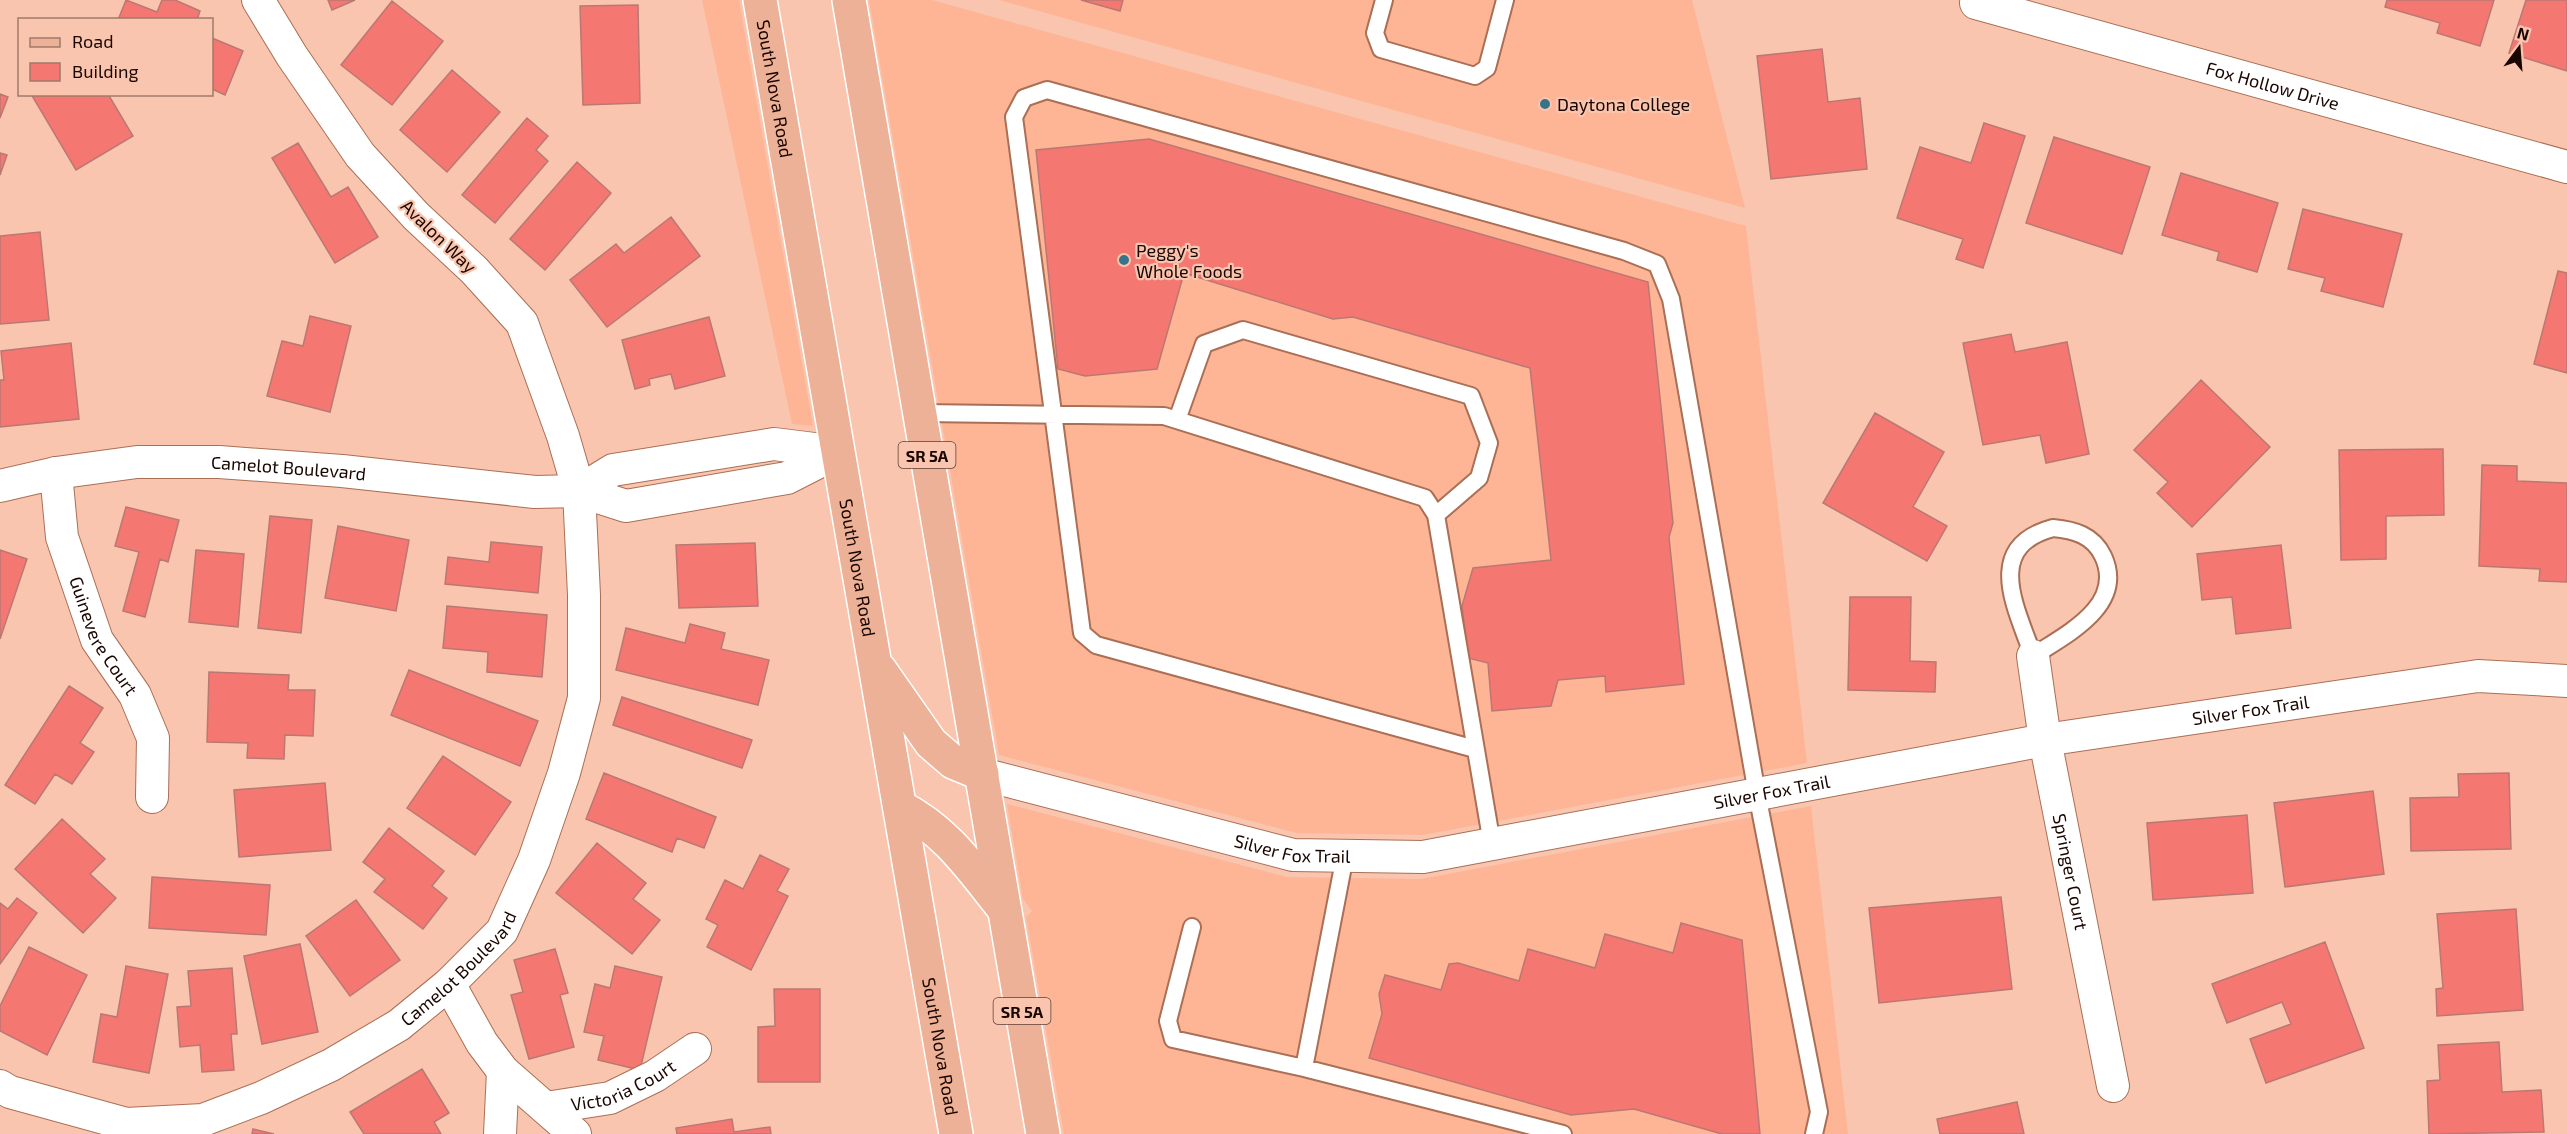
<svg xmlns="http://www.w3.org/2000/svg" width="2567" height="1134" font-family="'Exo 2',sans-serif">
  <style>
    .built { fill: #fdb596 }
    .building { fill: #f47772; stroke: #bb7873; stroke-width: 1.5 }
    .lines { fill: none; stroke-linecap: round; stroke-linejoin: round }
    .lane-casing { stroke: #aa6f55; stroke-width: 20 }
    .street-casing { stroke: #aa6f55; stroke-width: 34 }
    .primary-casing { stroke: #fff; stroke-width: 36 }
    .lane { stroke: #fff; stroke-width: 16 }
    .street { stroke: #fff; stroke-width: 32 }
    .primary { stroke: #ecb196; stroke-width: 33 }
    .poi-dot { fill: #37748a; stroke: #fac5af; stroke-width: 2 }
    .labels { text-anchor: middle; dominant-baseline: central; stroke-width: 4.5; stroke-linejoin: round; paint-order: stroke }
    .shield { fill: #fac5af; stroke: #5d3f35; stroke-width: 1.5 }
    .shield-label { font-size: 16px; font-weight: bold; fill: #1a0601 }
    .street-label { font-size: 18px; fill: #1a0601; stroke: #fac5af }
    .poi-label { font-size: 18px; fill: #1a0601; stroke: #fac5af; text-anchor: start }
  </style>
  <rect width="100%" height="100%" fill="#fac5af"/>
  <path class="built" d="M702,0H739L813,426L792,424Z
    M869,0H932L1746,226L1807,763L1423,835L1297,833L999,755Z
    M999,0H1692L1745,208Z
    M1007,804L1287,877L1421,879L1811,806L1848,1134H1064L1026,917L1032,911L1023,899Z"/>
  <path class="building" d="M126,0L157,12L162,0H175L200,11L197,20H118Z
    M328,0H355L332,10Z
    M1081,0H1123L1120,11Z
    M2387,0H2494L2480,46L2437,33L2440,23L2385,7Z
    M2526,0H2567V71L2509,53Z
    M392,1L443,41L392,105L341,65Z
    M638,5L640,103L583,105L580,6Z
    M212,38L243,51L225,95L212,89Z
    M1822,49L1828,102L1860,98L1867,169L1771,179L1757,56Z
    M452,70L500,112L447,172L400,130Z
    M0,94L8,97L0,118Z
    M31,94H108L133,136L76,170Z
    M527,118L548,136L536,150L548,161L495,223L462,195Z
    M1984,123L2025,136L1983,268L1956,259L1963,239L1897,218L1920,147L1971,163Z
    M2054,137L2150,167L2122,254L2026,223Z
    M1149,139L1648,282L1673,523L1669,537L1684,684L1606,692L1605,676L1558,680L1551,706L1492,711L1488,663L1468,658L1462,606L1473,568L1551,560L1530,368L1353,317L1333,319L1184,273L1157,369L1085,376L1058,369L1036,150Z
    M298,143L331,197L348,187L378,237L335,263L272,158Z
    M0,153L7,155L0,175Z
    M577,162L611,193L545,270L510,239Z
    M2181,173L2278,203L2257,272L2217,260L2219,252L2162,235Z
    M2303,209L2402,234L2383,307L2321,291L2325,278L2288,269Z
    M671,217L700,256L607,327L570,280L616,244L624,253Z
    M40,232L49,320L0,324V236Z
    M2558,271L2567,273V373L2534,364Z
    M310,316L351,326L330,412L267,396L282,341L303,346Z
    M709,317L725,376L675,389L671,374L649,379L650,385L635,389L622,340Z
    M2011,334L2015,352L2067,342L2089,454L2046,463L2040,435L1983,445L1963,343Z
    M71,343L79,419L0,427V380H4L1,351Z
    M2201,380L2270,447L2192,527L2157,493L2168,482L2134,450Z
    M1875,413L1944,452L1913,507L1947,526L1927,561L1823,503Z
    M2443,449L2444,515L2386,516V559L2341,560L2339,450Z
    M2482,465L2517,466V481L2567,483V582L2539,581L2540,569L2479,566Z
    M126,507L179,520L168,562L160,559L145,617L123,611L139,552L115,546Z
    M270,516L312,520L301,633L258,628Z
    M338,526L409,540L396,611L325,598Z
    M491,542L542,547L538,593L445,584L448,557L489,562Z
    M755,543L758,606L679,608L676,545Z
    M2281,545L2291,628L2236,634L2232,597L2202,600L2197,554Z
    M0,550L27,559L0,639Z
    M196,550L244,554L238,627L189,622Z
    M1850,597H1911L1910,661L1936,662L1935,692L1848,690Z
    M447,606L547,615L542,677L487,672L488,652L443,648Z
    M690,624L725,633L721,649L769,660L758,705L616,670L626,628L685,643Z
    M409,670L538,721L520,766L391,715Z
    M209,672L289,675L288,690H315L313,736L285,735L284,759L247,758L248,743L207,742Z
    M69,686L103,708L80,743L94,752L72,784L55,774L35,804L5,785Z
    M622,697L752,740L742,768L613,725Z
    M443,756L511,802L475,855L407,808Z
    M604,773L716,817L704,848L677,838L672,852L586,819Z
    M2509,773L2511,849L2411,851L2410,798L2459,797L2458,774Z
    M325,783L331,850L239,857L234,790Z
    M2373,791L2384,874L2285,887L2274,803Z
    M2247,815L2253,893L2153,900L2147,823Z
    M62,819L105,859L90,874L116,898L83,933L15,869Z
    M389,828L444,871L432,886L447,898L423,929L374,892L385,879L363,862Z
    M597,843L646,883L633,899L660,920L632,954L556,893Z
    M760,855L789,869L777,891L788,896L751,970L707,947L718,925L706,919L725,880L743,889Z
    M152,877L270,885L266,935L149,928Z
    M2001,897L2012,989L1879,1003L1869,908Z
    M17,898L37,913L0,964V903L8,909Z
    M356,900L400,960L350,996L306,936Z
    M2516,909L2523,1010L2437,1016L2436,989L2443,988L2437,914Z
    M1681,923L1742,940L1760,1134H1722L1634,1109L1571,1115L1369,1058L1382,1014L1379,994L1385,975L1441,990L1449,964L1458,963L1519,981L1528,949L1595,968L1605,934L1673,953Z
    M2325,942L2364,1048L2266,1083L2250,1039L2291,1024L2282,1002L2227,1023L2212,984Z
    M300,944L318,1032L262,1044L244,956Z
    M29,947L87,975L47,1055L0,1031V1006Z
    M555,949L568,993L560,995L574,1047L529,1059L511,995L523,992L514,960Z
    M126,966L168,974L149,1073L93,1062L101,1014L117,1017Z
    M615,966L662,977L640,1070L598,1060L604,1036L584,1032L595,984L610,988Z
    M232,968L237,1034H231L234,1070L202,1072L200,1045L180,1047L177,1007L191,1006L188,971Z
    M774,989H820V1082H758V1027L775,1026Z
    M2499,1042L2502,1092L2541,1090L2544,1132L2429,1134L2427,1081L2440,1080L2438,1045Z
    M422,1069L449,1113L434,1122L441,1134H364L350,1112Z
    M2017,1102L2024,1134H1940L1937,1119Z
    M732,1119L734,1132L770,1127L771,1134H677L676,1128Z
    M253,1129L274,1134H252Z"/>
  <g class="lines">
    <defs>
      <path id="lane" d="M1384,0L1375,33L1381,49L1475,76L1487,68L1505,0
        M920,413L1164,416L1425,498L1436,515L1492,844
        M1177,420L1204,344L1243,330L1471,396L1489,443L1479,478L1436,515
        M2053,528C2074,530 2093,535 2103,556C2126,605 2067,634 2033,656C2017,609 1982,547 2053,528Z
        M1475,749L1096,645L1082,633L1014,117L1024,98L1047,90L1624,251L1657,264L1671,299L1757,794L1819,1112L1814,1134
        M1345,856L1304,1068L1563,1134
        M1192,927L1168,1021L1173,1039L1304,1068"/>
      <g id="street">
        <path id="s1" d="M1976,3L2567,167"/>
        <path id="s2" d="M56,473L62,537L97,640L135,695L153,738L152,797"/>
        <path id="s3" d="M0,486L56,473L137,462H219L342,471L535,492L579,491L626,506L787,478L838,452"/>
        <path d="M579,491L613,470L774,444L838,452"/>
        <path id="s4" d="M2033,656L2045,740L2113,1086"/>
        <path id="s5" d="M982,774L1293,855L1423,857L2045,740L2478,676L2567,681"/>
        <path d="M449,984L482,1043L503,1071L575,1134"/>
        <path id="s6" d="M0,1086L10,1092L126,1124L203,1120L261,1098L331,1065L399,1025L449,984L502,931L534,860L564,773L584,698V595L579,491L563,436L522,323L474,270L416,216L360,155L292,56L258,0"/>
        <path id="s7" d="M546,1108L610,1098L655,1076L695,1049"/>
        <path d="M500,1134L503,1071"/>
      </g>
      <g id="primary">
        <path id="s8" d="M760,0L956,1134"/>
        <path d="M849,0L1043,1134"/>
        <path d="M880,670L931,743L953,762L982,774"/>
        <path d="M900,807C947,831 971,868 1004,909"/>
      </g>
    </defs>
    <use href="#lane" class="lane-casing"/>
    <use href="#street" class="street-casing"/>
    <use href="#primary" class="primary-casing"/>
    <use href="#lane" class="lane"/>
    <use href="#street" class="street"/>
    <use href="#primary" class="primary"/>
  </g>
  <g class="poi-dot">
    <circle cx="1545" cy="104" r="6"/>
    <circle cx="1124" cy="260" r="6"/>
  </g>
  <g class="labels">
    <g class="shield">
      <rect x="898.5" y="442" width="57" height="26" rx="4.5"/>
      <rect x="993.5" y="998" width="57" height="26" rx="4.5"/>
    </g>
    <g class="shield-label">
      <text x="927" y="455">SR 5A</text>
      <text x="1022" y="1011">SR 5A</text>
    </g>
    <g class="street-label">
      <text stroke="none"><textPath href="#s1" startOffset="308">Fox Hollow Drive</textPath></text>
      <text stroke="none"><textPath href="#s8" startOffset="90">South Nova Road</textPath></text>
      <text transform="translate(439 236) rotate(44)">Avalon Way</text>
      <text stroke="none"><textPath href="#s3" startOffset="291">Camelot Boulevard</textPath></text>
      <text stroke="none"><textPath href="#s8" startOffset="576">South Nova Road</textPath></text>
      <text stroke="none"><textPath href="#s2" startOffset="172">Guinevere Court</textPath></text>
      <text stroke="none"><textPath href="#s5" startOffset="1292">Silver Fox Trail</textPath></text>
      <text stroke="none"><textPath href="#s5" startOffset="806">Silver Fox Trail</textPath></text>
      <text stroke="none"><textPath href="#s5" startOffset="320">Silver Fox Trail</textPath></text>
      <text stroke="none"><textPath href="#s4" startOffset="219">Springer Court</textPath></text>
      <text stroke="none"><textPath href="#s6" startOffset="510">Camelot Boulevard</textPath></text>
      <text stroke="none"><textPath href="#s8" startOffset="1062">South Nova Road</textPath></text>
      <text stroke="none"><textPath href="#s7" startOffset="81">Victoria Court</textPath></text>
    </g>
    <g class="poi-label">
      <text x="1557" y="104">Daytona College</text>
      <text x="1136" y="250">Peggy's<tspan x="1136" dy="21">Whole Foods</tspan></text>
    </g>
  </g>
  <rect x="18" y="18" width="195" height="78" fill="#fac5af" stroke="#a07969" stroke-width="1.5"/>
  <rect x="30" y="38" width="30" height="9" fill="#ecb196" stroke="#a07969" stroke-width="1.5"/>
  <text x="72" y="48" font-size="18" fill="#1a0601">Road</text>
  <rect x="30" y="63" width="30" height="18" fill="#f47772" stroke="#a07969" stroke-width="1.5"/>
  <text x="72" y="78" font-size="18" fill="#1a0601">Building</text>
  <g transform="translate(2519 48) rotate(16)" stroke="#fac5af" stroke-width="4.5" paint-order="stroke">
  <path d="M0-4.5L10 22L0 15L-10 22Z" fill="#1a0601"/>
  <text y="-9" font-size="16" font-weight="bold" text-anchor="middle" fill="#1a0601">N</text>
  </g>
</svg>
